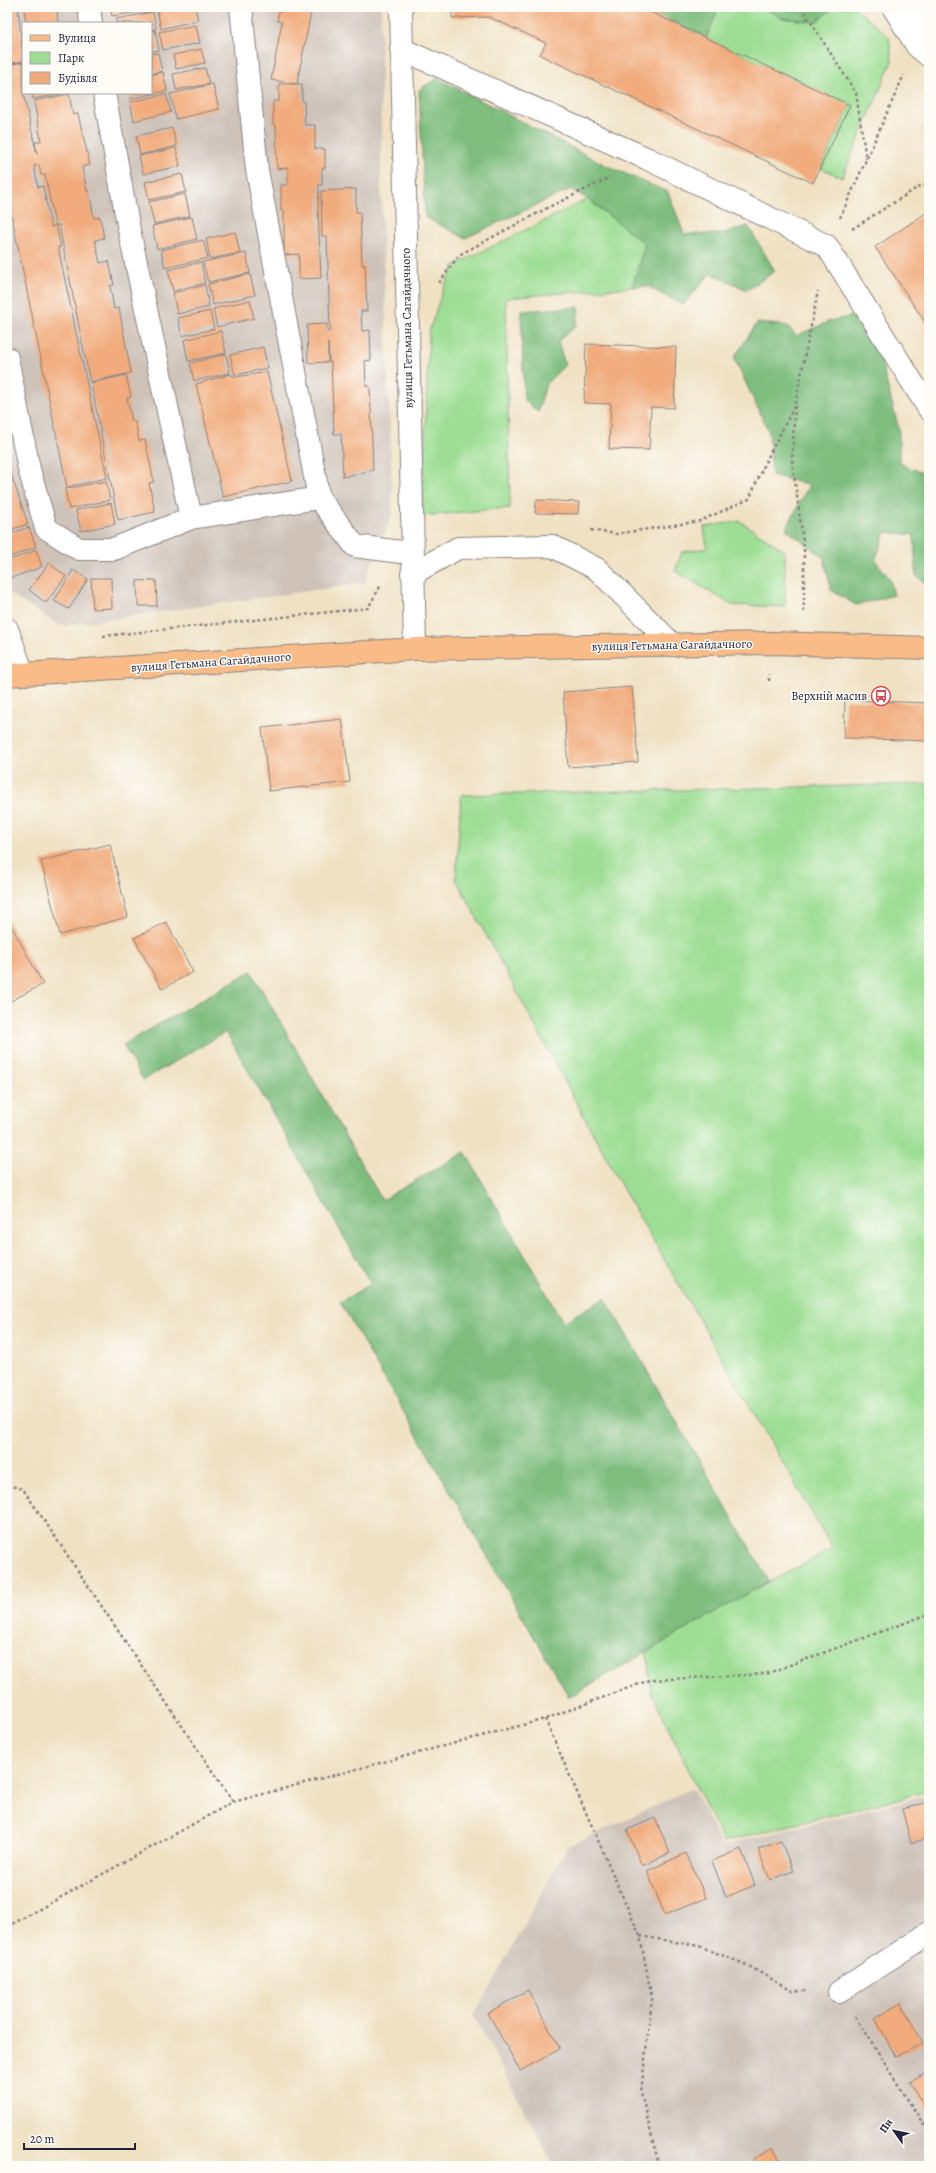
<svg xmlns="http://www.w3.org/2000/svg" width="936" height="2173" font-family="Alegreya,serif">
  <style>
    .industrial { fill: #cec2b9; fill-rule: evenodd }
    .green { fill: #9ede94; stroke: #608068 }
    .forest { fill: #7ebd7e; stroke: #50705c }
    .building { fill: #f1ab7b }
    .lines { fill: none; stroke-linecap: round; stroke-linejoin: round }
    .minor-casing { stroke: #89827f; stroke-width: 24 }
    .major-casing { stroke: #89827f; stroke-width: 24 }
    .path { stroke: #89827f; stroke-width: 2.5; stroke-dasharray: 3 3; stroke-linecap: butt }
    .minor { stroke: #fff; stroke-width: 22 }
    .major { stroke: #f9bc89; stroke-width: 22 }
    .labels { text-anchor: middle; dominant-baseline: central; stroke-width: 3; stroke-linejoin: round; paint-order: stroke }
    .street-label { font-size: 12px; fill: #22223b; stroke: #fdfcf7 }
    .poi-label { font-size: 12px; fill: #22223b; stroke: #fdfcf7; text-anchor: end }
  </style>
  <rect width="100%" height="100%" fill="#fdfcf7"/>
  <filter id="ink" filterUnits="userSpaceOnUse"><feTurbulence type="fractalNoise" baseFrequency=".025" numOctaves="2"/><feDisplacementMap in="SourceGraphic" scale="8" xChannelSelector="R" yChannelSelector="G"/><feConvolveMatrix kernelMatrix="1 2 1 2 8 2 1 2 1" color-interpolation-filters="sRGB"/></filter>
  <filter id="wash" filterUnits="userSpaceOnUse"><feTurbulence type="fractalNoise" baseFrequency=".012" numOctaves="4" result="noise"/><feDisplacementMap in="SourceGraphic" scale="16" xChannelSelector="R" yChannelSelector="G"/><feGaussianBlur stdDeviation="0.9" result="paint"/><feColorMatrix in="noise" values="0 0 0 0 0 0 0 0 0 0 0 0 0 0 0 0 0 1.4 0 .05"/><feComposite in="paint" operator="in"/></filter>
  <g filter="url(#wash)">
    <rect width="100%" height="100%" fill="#f0e1c3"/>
    <path class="industrial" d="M7,7H381V189L393,513L364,583L61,626L7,592ZM23,23H151V93H23Z
      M693,1788L721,1846L929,1795V2166H554L474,2016L567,1847Z"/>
    <path class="green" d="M719,7H762L782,18L816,22L834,7H854L889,37L892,61L842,178L821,168L850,105L706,38Z
      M588,199L646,244L632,287L506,298L510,508L422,516L429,331L444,287L455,265Z
      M740,521L785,551V607L732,605L675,571L682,552L707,548L704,527Z
      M929,784V1791L723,1842L651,1691L646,1646L833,1549L622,1187L456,879L461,795Z"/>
    <path class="forest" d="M640,7H719L706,38Z
      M762,7H834L816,22L782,18Z
      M437,78L607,166L668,192L684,234H722L748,226L775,271L747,290L711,273L683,305L647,286L632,287L645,244L588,199L571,189L465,238L425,217L419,90Z
      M579,307L576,326L558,341L565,365L546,384L538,412L524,400L521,311Z
      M853,316L873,331L899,430V463L929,476V586L916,575L914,535L886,532L875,560L889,578L894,595L856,605L831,590L824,558L786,529L809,485L772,475L769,432L734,358L757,323L788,326L796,336L830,321Z
      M251,971L382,1200L465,1152L563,1322L605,1298L769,1581L569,1697L340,1302L371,1284L226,1032L143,1080L123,1045Z"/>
    <g id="blocks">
      <path class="building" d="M7,7H18L23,58V61L7,64Z
        M24,7H57L58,23H26Z
        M110,7H164V8L112,16Z
        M172,7H195L198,20L161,29L157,11Z
        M280,7H312L297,84L271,80L282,22L277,21Z
        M452,7H640L850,105L813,183L540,55L546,43L489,17L452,18Z
        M153,12L156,29L151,30V23H117L116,19Z
        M196,25L200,43L163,50L159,32Z
        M155,30L159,50L151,52V31Z
        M201,49L205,63L176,69L173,55Z
        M158,53L162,71L151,74V54Z
        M23,62V93L37,154L35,142L41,141L34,101L69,94L73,115L78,114L90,165L82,167L87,191H89L94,218L100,217L104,238L95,240L100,263L109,261L114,285L110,286L114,309L119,308L131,373L90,382L59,225H55L45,175H41L39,165L34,166L38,187L43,186L51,227L56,226L61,247H58L107,478L67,487L7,193V65Z
        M205,68L209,84L176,90L173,74Z
        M163,72L167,91L130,99L129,93H151V75Z
        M213,84L219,109L176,119L170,94Z
        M279,84H302V101H304L305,125H315V149H325V168H322V185H319L318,210L321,278L299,279V254L284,255V210L281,211V185H288V168L277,169L276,125H273V101H279Z
        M32,93H61V94L33,99Z
        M166,94L171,112L134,121L130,102Z
        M172,128L177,146L140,155L136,136Z
        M176,148L180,166L143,174L139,156Z
        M182,174L186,192L149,200L145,182Z
        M356,189V212H360L362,265H365L367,311H361L362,331L370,330L371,360L365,361L366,386H370L373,470L343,477L341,434H334L331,362H329L328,343V362L308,363L307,325L327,324V332L330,331L327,236H322L321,191Z
        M185,194L190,216L154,224L149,202Z
        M929,211V328L875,247Z
        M192,217L197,239L157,249L152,226Z
        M235,232L240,253L210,259L206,239Z
        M203,240L208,258L165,268L161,250Z
        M246,253L250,273L208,282L203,262Z
        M201,262L205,283L173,291L168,270Z
        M250,274L255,295L213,305L208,284Z
        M205,285L209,307L177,314L173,293Z
        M250,300L254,318L217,327L213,309Z
        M210,311L214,329L182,336L178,318Z
        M221,331L226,353L188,361L184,340Z
        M586,344L676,347L674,408L651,407L649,450L609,449L611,404L584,403Z
        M263,347L268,368L235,375L230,355Z
        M226,354L230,373L194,381L190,363Z
        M267,372L292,481L223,497L196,384L230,374L235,377Z
        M126,375L131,397L127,398L132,421H135L139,441L145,440L154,482L149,483L155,512L118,520L91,383Z
        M7,462L28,524L7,531Z
        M106,481L110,500L69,509L65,489Z
        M536,500L579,502L578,514L535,513Z
        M111,503L115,524L81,531L76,510Z
        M29,527L36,547L7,558V535Z
        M36,550L42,567L11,578L7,561Z
        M49,563L66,576L46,603L29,590Z
        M73,570L88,579L69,609L54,601Z
        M91,578H111L112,608L93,609Z
        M156,580L157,606H138L137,581Z
        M632,687L638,762L568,767L563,692Z
        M845,700L929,703V741L844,738Z
        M342,719L350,782L269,791L262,728Z
        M110,844L128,917L60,935L41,861Z
        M7,918L43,984L7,1003Z
        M166,922L193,972L162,989L134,938Z
        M929,1802V1838L911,1843L902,1809Z
        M655,1818L670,1853L642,1866L627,1830Z
        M781,1841L793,1871L770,1880L758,1849Z
        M741,1849L755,1885L726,1897L712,1861Z
        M686,1853L706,1898L665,1915L647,1871Z
        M528,1990L560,2049L520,2071L488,2013Z
        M901,2003L923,2043L896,2057L875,2018Z
        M929,2072V2115L910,2082Z
        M773,2148L783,2166H757L753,2159Z"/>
    </g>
  </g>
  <g filter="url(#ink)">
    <use href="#blocks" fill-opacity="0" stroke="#89827f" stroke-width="1"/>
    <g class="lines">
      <defs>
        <path id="minor" d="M89,7L91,23
          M241,7L257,170L319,498L355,546L401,552L411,550
          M401,7L415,649
          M893,7L917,46L929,56
          M896,8L929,29
          M401,49L648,159L827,246L929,409
          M104,93L129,230L191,518
          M7,358L29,469L46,528L79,549H114L191,518L319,498
          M412,574L458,548L552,546L597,569L673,645
          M7,629L23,674
          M839,1992L929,1933"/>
        <path id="major" d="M7,675L415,649L773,643L929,648"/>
      </defs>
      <use href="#minor" class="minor-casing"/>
      <use href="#major" class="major-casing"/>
      <path class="path" d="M801,7L856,93L866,159
        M840,218L904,75
        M852,229L920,186L929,185
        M439,283L459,255L551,206L611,177
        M795,406L792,460L804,547V614
        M591,530L616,534L700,521L749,499L767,459L795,405L818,291
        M103,636L368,608L381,585
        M769,681V674
        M7,1485L23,1489L233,1802
        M545,1719L640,1936L652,1999L641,2092L659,2166
        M7,1927L233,1802L545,1719L650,1680L766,1674L929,1614
        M640,1936L699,1946L747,1965L792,1991H808
        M855,2017L929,2133"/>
      <use href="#minor" class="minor"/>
      <use href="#major" class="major"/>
    </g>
  </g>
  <defs>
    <symbol id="bus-ring" viewBox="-11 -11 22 22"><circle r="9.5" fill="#fdfcf7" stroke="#d1495b" stroke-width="1.5"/><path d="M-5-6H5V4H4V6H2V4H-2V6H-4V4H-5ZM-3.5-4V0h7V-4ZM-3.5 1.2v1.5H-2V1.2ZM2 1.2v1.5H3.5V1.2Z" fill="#d1495b"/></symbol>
  </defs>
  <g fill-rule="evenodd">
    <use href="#bus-ring" x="870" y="685" width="22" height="22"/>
  </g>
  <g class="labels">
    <g class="street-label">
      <text transform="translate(407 328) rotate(-91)">вулиця Гетьмана Сагайдачного</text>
      <text transform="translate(672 645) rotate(-1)">вулиця Гетьмана Сагайдачного</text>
      <text transform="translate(211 662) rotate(-4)">вулиця Гетьмана Сагайдачного</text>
    </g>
    <g class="poi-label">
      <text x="867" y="696">Верхній масив</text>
    </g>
  </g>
  <rect width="936" height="2173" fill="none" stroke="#fdfcf7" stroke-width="24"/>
  <rect x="22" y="22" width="130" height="72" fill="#fdfcf7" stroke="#a5a5ac"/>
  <rect x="30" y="35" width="20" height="6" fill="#f9bc89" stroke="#a5a5ac"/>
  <text x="58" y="42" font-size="12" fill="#22223b">Вулиця</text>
  <rect x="30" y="52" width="20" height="12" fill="#9ede94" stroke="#a5a5ac"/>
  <text x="58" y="62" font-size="12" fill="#22223b">Парк</text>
  <rect x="30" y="72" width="20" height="12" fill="#f1ab7b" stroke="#a5a5ac"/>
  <text x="58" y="82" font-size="12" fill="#22223b">Будівля</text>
  <g transform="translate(894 2131) rotate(303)" stroke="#fdfcf7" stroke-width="3" paint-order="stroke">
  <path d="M0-3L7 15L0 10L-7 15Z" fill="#22223b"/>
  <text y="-6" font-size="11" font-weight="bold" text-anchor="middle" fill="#22223b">Пн</text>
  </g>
  <path d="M24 2143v6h111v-6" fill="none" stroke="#22223b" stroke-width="2"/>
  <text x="30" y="2143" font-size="12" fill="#22223b" stroke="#fdfcf7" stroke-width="3" paint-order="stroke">20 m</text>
</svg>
